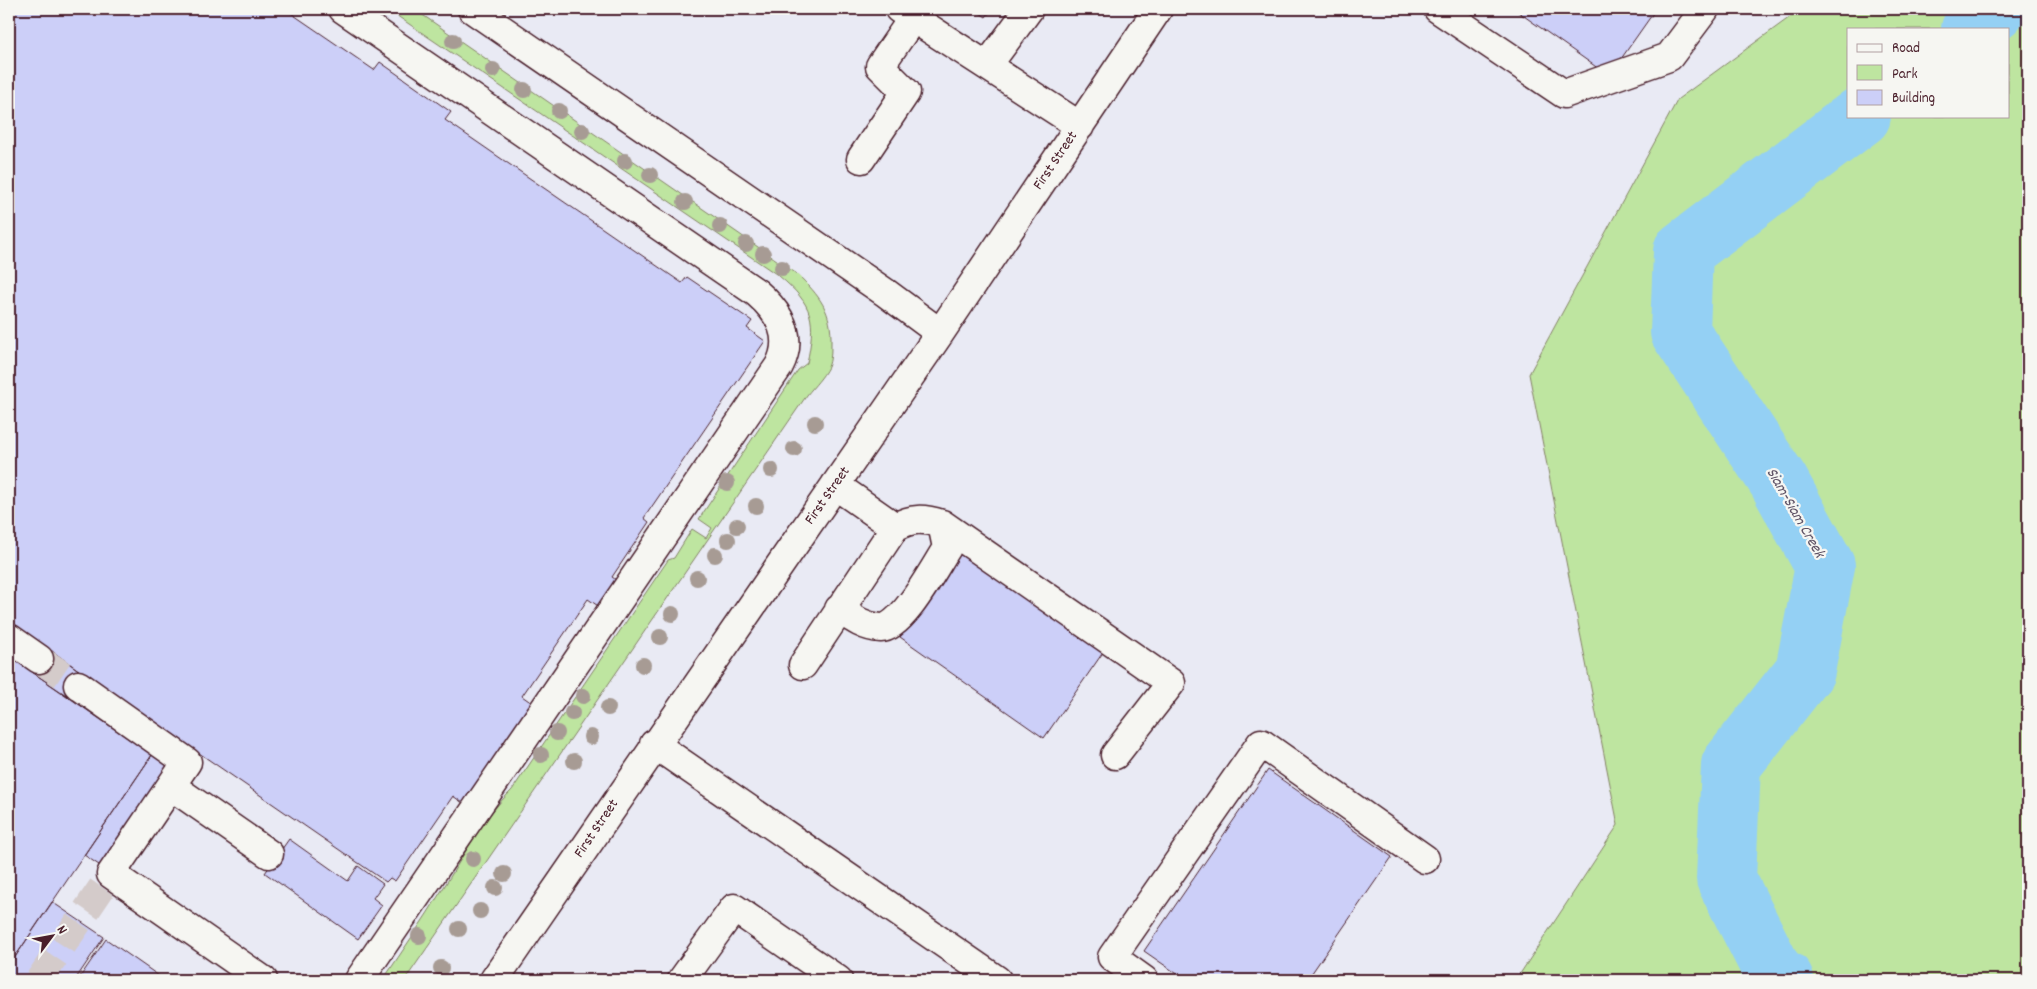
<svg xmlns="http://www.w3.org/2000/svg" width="2037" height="989" font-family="Dekko,sans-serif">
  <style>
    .built { fill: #e9eaf4 }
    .green { fill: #bee5a0; stroke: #848266; fill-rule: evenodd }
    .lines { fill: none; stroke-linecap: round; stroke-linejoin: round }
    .river { stroke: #94d0f4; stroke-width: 60 }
    .building { fill: #cccff8; stroke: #4a1f2b }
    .minor-tunnel { stroke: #d4cbca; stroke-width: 28; stroke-dasharray: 28 14; stroke-linecap: butt }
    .minor-casing { stroke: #4a1f2b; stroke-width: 31 }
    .minor { stroke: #f6f6f2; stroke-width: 28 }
    .tree { fill: #a79b94 }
    .labels { text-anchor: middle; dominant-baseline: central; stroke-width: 4.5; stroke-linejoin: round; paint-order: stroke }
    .street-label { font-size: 15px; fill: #4a1f2b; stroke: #f6f6f2 }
    .water-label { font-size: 16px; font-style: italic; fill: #605467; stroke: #f6f6f2 }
  </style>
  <rect width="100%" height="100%" fill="#f6f6f2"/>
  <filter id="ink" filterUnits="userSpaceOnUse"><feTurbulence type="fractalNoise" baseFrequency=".02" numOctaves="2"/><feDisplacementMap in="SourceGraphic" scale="10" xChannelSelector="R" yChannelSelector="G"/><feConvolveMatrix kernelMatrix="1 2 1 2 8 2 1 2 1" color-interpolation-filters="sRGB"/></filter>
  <g filter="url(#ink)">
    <path class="built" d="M9,9H1801L1678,99L1529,374L1618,825L1516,980H9Z"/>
    <path class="green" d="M387,9H414L797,274C820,296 832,311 831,344C831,352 831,360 828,367C823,377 814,386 807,395L405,980H383C403,950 423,921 442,890C464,856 482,818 512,790L668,560L674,558L692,529L706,538L712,528L699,519L798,370L807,363C816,320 814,305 779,276Z
      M1801,9H2028V980H1516L1618,825L1529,374L1678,99ZM1848,29H2008V116H1848Z"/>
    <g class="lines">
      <path class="river" d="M1971,29L1996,9
        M1784,980L1775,976L1726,879L1731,765L1805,671L1825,566L1779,482L1680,332L1683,251L1861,116"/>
    </g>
    <path class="building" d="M9,9H285L374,70L380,62L451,112L445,120L682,283L687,277L752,321L747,328L765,341L644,518L649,522L612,577L622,584L604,610L588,599L522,696L539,708L470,808L453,796L395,881L390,878L386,882L28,635H9Z
      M974,9H992L986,17Z
      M1514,9H1656L1609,76Z
      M960,551L1104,651L1044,738L900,637Z
      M48,648L84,674L69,697L32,672Z
      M9,656L152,755L9,966Z
      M152,755L176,771L108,871L84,855Z
      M1268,770L1392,857L1307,980H1186L1144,951Z
      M289,839L348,881L358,866L383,884L373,898L382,905L358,939L265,873Z
      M52,902L104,937L75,980H9V966Z
      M106,939L159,976L156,980H78Z
      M757,973L768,980H753Z"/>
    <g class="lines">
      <path class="minor-tunnel" d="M39,659L78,685
        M39,980L111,874"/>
      <defs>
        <path id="minor" d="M343,9L757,293C780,313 794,337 779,366L359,980
          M472,9L886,293L940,333
          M899,9L1080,126
          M1438,9L1564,94L1669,57L1705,9
          M987,66L1029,9
          M861,159L906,92L880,66L913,18
          M835,485L895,527
          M839,609C852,618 864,627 881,628C902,629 935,566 947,548L942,524
          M9,638L39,659
          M803,665L895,527C912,518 923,518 942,524L1171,683L1115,755
          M78,685L187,762L111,874L263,980
          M654,744L997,980
          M171,786L269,854
          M494,980L940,333L1158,9
          M682,980L734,908L838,980
          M1144,980L1112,957L1261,743L1425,859"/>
      </defs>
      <use href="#minor" class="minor-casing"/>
      <use href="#minor" class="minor"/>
    </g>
    <g class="tree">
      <circle cx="453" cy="41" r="8"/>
      <circle cx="493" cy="70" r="8"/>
      <circle cx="524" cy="90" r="8"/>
      <circle cx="559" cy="111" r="8"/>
      <circle cx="582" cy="131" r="8"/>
      <circle cx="625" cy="161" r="8"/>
      <circle cx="650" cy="175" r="8"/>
      <circle cx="685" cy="202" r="8"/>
      <circle cx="720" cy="226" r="8"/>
      <circle cx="746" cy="244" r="8"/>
      <circle cx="763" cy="254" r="8"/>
      <circle cx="782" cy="268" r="8"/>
      <circle cx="815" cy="423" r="8"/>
      <circle cx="794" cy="449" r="8"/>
      <circle cx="771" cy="470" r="8"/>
      <circle cx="727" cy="483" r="8"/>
      <circle cx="756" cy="506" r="8"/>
      <circle cx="737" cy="526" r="8"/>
      <circle cx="728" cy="540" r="8"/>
      <circle cx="715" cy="555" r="8"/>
      <circle cx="697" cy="578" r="8"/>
      <circle cx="672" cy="614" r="8"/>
      <circle cx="660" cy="637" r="8"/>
      <circle cx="643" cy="665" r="8"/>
      <circle cx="583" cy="696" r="8"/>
      <circle cx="608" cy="708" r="8"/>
      <circle cx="572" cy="713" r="8"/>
      <circle cx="557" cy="733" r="8"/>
      <circle cx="591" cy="737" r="8"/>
      <circle cx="541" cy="755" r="8"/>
      <circle cx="574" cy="761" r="8"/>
      <circle cx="473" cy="859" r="8"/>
      <circle cx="504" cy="874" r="8"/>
      <circle cx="495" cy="888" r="8"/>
      <circle cx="480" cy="911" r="8"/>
      <circle cx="459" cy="929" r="8"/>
      <circle cx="419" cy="936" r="8"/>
      <circle cx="441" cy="968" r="8"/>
    </g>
  </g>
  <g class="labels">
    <g class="street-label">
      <text transform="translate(1056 161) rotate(-56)">First Street</text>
      <text transform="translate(828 496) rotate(-55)">First Street</text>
      <text transform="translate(597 829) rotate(-56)">First Street</text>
    </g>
    <g class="water-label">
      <text transform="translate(1795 513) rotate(60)">Siam-Siam Creek</text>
    </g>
  </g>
  <rect width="2037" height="989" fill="none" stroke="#f6f6f2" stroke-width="30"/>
  <rect x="15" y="15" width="2007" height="959" fill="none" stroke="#4a1f2b" stroke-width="2" filter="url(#ink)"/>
  <rect x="1847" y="28" width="162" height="90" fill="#f6f6f2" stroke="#b1a0a2"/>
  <rect x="1857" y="44" width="25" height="8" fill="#f6f6f2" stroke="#b1a0a2"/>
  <text x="1892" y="52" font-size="15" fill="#4a1f2b">Road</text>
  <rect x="1857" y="65" width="25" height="15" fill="#bee5a0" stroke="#b1a0a2"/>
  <text x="1892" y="78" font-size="15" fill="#4a1f2b">Park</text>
  <rect x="1857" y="90" width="25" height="15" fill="#cccff8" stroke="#b1a0a2"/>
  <text x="1892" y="102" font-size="15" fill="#4a1f2b">Building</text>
  <g transform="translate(52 936) rotate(58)" stroke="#f6f6f2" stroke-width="4" paint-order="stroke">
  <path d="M0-4L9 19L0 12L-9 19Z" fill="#4a1f2b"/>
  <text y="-8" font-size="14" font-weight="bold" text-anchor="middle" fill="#4a1f2b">N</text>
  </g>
</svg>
